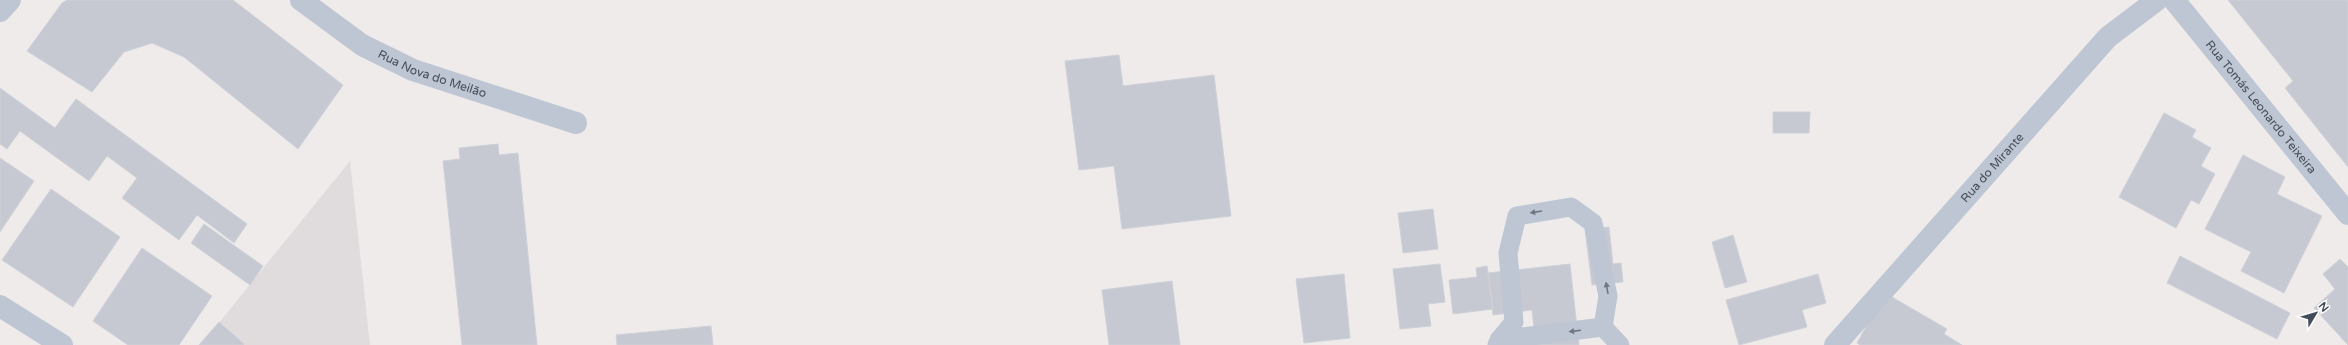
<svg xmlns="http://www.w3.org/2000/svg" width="2348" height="345" font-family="'Varela Round',sans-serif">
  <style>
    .education { fill: #e0dcdd }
    .building { fill: #c7c9d2; stroke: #cfd1d8 }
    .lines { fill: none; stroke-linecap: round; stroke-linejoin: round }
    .lane { stroke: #bdc6d2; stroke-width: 19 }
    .street { stroke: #bdc6d2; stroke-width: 22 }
    .oneway { fill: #6e7784 }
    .labels { text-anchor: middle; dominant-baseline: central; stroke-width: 4; stroke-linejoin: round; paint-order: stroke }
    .street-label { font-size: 12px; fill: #434d5a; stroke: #fff }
  </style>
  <rect width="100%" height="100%" fill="#efebeb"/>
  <path class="education" d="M350,161L370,345H201Z"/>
  <path class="building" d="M67,0H233L343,85L298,149L184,57L152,43L124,52L92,92L27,51L62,3Z
    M2228,0H2348V167L2285,88L2293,81Z
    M1119,55L1123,86L1214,75L1231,216L1122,229L1114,166L1079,170L1065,61Z
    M0,88L55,128L76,99L247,224L234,243L197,215L179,240L122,198L137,178L107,156L89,181L20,131L7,149L0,144Z
    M1773,112H1810L1809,133H1773Z
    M2164,113L2196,130L2192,137L2211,148L2201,166L2215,174L2199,204L2191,200L2176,228L2119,197Z
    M498,144L499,155L518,153L537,345H462L443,161L460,159L459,148Z
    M2243,155L2285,177L2277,194L2322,216L2284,293L2241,271L2251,252L2205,229Z
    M0,158L34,181L0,232Z
    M51,189L120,237L73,307L2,260Z
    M1433,209L1438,249L1403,253L1398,213Z
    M204,224L263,266L250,285L191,243Z
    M1609,227L1613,264L1621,263L1623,282L1592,285L1585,230Z
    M1733,235L1747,282L1725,288L1712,242Z
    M142,248L212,296L179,345H128L93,321Z
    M2180,256L2290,313L2277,339L2167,283Z
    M2340,259L2348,267V345L2314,308L2335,289L2323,274Z
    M1440,264L1445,302L1428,304L1431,326L1400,329L1393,269Z
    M1570,264L1579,345H1536L1532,310L1493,315L1488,273Z
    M1487,266L1493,309L1453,314L1449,280L1477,277L1476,268Z
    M1344,274L1350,338L1304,343L1296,279Z
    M1818,274L1826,303L1802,310L1807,327L1739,345L1726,300Z
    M1172,281L1180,345H1109L1102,290Z
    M1885,293L1947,329L1944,334L1962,345H1860L1857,343Z
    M219,322L244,344L243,345H199Z
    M711,326L713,345H617L616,335Z"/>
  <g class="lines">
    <path class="lane" d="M1499,340L1514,322L1508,253L1517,216L1571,207L1593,223L1608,296L1603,327
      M1497,345L1499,340L1603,327L1620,345"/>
    <g class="street">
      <path id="s1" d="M301,0L362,45L413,70L576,123"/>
      <path id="s2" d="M2174,0L2348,214"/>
      <path d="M0,11L10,0"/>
      <path d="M0,306L62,345"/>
      <path id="s3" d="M1835,345L2108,37L2157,0"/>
    </g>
  </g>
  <defs><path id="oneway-solid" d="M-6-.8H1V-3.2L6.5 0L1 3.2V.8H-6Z"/></defs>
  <g class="oneway">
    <use href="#oneway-solid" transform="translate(1536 212) rotate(171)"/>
    <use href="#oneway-solid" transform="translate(1607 288) rotate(-100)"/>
    <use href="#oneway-solid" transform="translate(1575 331) rotate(173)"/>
  </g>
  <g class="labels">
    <g class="street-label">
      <text stroke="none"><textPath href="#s1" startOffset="152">Rua Nova do Meilão</textPath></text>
      <text stroke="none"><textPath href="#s2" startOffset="138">Rua Tomás Leonardo Teixeira</textPath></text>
      <text stroke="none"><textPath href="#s3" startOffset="237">Rua do Mirante</textPath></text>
    </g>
  </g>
  <g transform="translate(2316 313) rotate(52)" stroke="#ffffff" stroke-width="3" paint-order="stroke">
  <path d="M0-3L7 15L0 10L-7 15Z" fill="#434d5a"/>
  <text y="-6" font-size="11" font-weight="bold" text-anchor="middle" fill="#434d5a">N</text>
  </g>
</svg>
